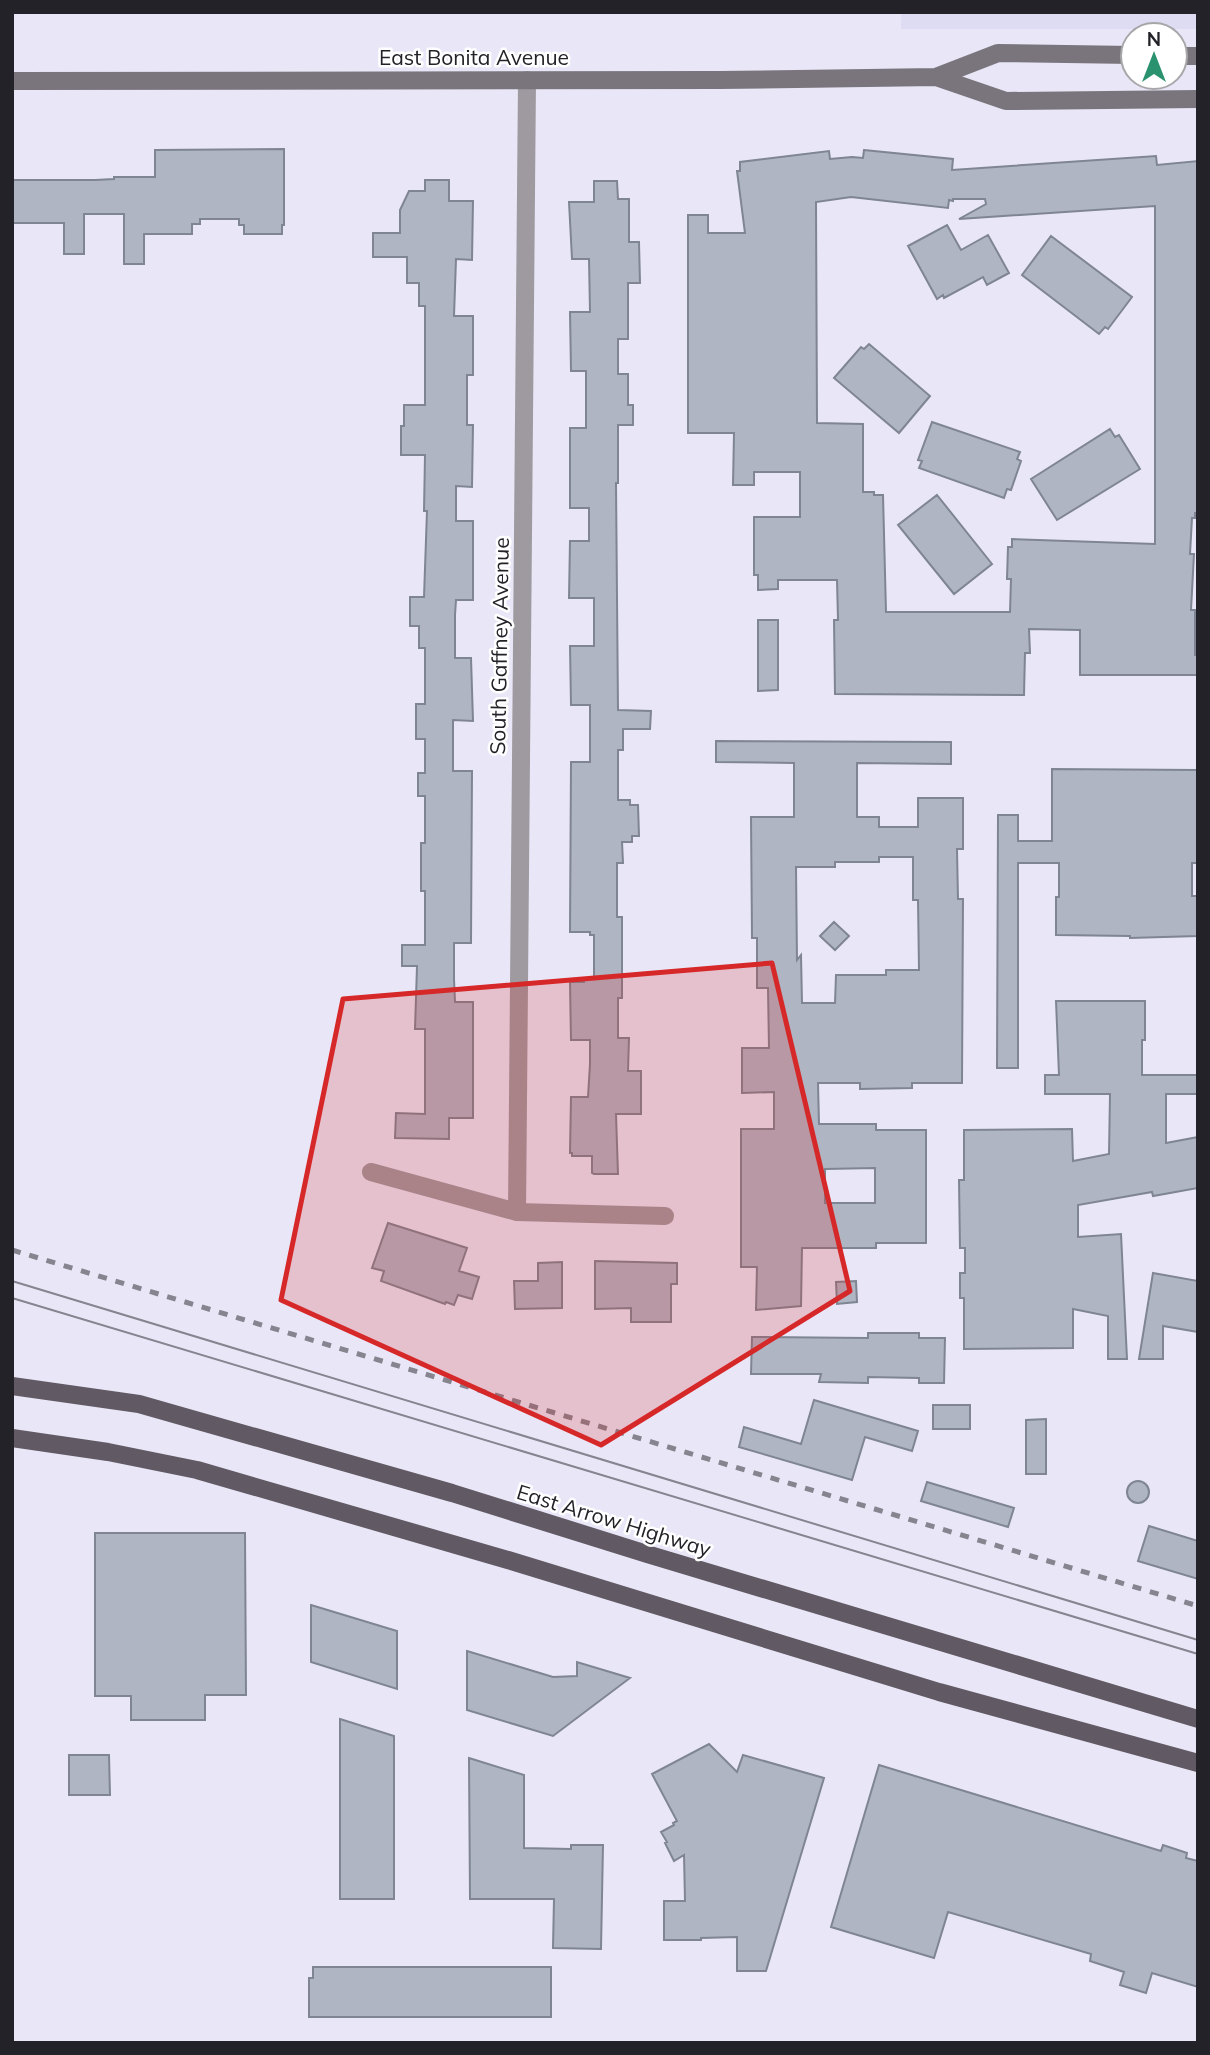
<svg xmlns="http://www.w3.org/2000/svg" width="1210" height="2055" font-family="Mulish,sans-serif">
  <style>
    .built { fill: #dedcf3 }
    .building { fill: #afb5c3; stroke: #7f8592; stroke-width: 2; fill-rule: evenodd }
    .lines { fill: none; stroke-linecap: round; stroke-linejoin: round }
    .street { stroke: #9e9aa0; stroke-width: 18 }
    .secondary { stroke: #7a757d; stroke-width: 18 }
    .primary { stroke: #615a64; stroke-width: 18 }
    .tram { stroke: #86848f; stroke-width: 2 }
    .rail { stroke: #86848f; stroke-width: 5; stroke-dasharray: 9 9; stroke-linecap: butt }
    .marked { fill: #d62828; fill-opacity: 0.2; stroke: #d62828; stroke-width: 5; stroke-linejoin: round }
    .labels { text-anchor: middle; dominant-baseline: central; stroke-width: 5; stroke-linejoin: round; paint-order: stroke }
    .street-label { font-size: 21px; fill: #232228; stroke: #fff }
  </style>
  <rect width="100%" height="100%" fill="#e9e7f7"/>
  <path class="built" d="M901,12H1198V29H901Z"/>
  <path class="building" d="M284,149V225H282V234H244V225H239V219H200V224H192V234H144V264H124V214H84V254H64V223H12V180H95L114,179V177H155V150Z
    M864,150L953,159L952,170L1156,156L1157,165L1198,161V513H1195V518H1192L1190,554H1194L1191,610H1195V655H1198V675H1080V630L1029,629L1030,653H1025L1024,695L835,694L834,620H838L837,580H778V589L758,590V575H754V517H800V472H754V485H733L734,433H688V215H708V233H745L737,171H740V162L829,151L830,159L852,157L863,158ZM851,197L948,208L949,200L953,201V199H985L986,204L959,219L1155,206V544L1012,539V547H1008L1007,579H1011L1010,612H886L883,495H874V492H863V424L817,423L816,202Z
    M425,180H449V201H473L472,260L456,259L454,316H473V375H467V425H473L472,487L456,486V521H473V600H456L455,615V658H471L473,721L453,720V771H472L471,943H454V979L455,1002H473V1118H449V1139L395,1138L396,1113L425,1114V1029H415L417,966H402V945H425V891H421V843H425V796H418V773H425V739H416V704H425V648H419V626H410V597H424L427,511H424L425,455H401V426H404V405H425V306H419V283H407V257H373V233H400V210L409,191H425Z
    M594,181H617L618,199H629V242H639L640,283H628V339H618V374H628V405H633V425H618V483H616L618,710L651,711L650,729H623V750H618V800H630V805H638L639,836H632V842H622L623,863H617V917H622V998H618V1038H629L628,1071H641V1114H616L618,1174H594L592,1173V1156H572V1153H570L571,1097H588L590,1064V1040H571L570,982H584V979H594V935H590V932H570L571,762H590V705H571L570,646H594V598H569L570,541H589V508H570V428H586V371H571L570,312H590L589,259H572L569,202H594Z
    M947,225L961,250L988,235L1009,273L987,285L983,277L944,298L943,295L937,299L908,246Z
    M1051,236L1132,297L1108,329L1105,327L1099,334L1022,275Z
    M869,344L930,396L899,433L834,378L861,347L864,349Z
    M932,422L1020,452L1017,459L1021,461L1011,490L1007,489L1004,498L919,468L922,461L918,460Z
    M1110,429L1115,437L1119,435L1140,469L1057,520L1031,479Z
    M937,495L992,564L954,594L898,525Z
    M758,620H778V690L758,691Z
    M716,741L951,742V764L857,763V817H879V827H918V798H963V849H957L958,899H963L962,1083H912V1088L860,1089V1083H818L819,1124H876V1130H926V1243H876V1248H802L801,1306L756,1310L757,1267H741V1129H774V1092L742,1093V1048H769L768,988H757V938H752L751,817H794V763L716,762ZM879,857H913V900H918L919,970H886V975H836L835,1003H802L801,955L797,960L796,867H835V862H879ZM875,1168V1203H825V1169Z
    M1052,769L1198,770V863H1192V896H1198V936L1130,938V936L1056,935V897H1059V863H1018V1068H997L998,815H1018V841H1052Z
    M834,922L849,936L835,950L820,936Z
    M1056,1001H1145V1040H1142V1075H1198V1094H1166V1143L1198,1137V1188L1153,1196L1152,1192L1078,1205V1237L1121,1234L1127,1359H1108V1316L1073,1309V1348L964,1349V1298H960V1273H965V1248H960L959,1180H964V1130L1072,1129L1073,1161L1109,1154L1110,1094H1045V1075H1059Z
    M388,1223L467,1248L459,1271L479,1277L472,1299L458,1295L454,1305L446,1302L445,1304L381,1281L384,1271L372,1268Z
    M595,1261L677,1263V1284H671V1322H631V1308L595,1309Z
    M562,1262V1308L515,1309L514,1281H538V1263Z
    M1153,1273L1198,1281V1332L1163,1326V1359H1139Z
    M856,1281L857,1302L837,1304L836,1282Z
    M868,1333H919V1338H945L944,1383H919V1378L868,1377V1383L819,1382L821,1374H751L752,1337L868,1338Z
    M814,1400L918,1431L912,1451L865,1437L852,1480L739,1447L744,1427L801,1444Z
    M933,1405H970V1429H933Z
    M1046,1419V1474H1026V1420Z
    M1127 1492a11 11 0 1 1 22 0a11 11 0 1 1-22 0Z
    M927,1482L1014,1508L1008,1527L921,1501Z
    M1149,1526L1198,1541V1579L1138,1561Z
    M95,1533H245L246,1695H205V1720H131V1696H95Z
    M311,1605L397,1631V1689L311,1662Z
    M467,1651L553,1677L577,1676V1662L630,1678L553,1736L467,1710Z
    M340,1719L394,1736V1899H340Z
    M709,1744L737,1772L743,1755L824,1778L766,1971H737V1937L701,1938V1940H664V1901H685L684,1855L674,1861L665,1843L667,1842L661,1832L674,1825L673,1823L677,1821L652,1774Z
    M69,1755H109L110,1795H69Z
    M469,1758L524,1775V1848L571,1849V1845H603L601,1949L553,1948L554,1899H470Z
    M879,1765L1161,1851L1163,1845L1187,1853L1186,1858L1198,1861V1987L1152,1973L1146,1993L1120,1985L1124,1972L1090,1961L1091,1954L948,1912L934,1958L831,1927Z
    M313,1967H551V2017H309V1978H313Z"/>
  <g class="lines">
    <path class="street" d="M371,1172L517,1212L665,1216
      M517,1212L527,80"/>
    <path class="secondary" d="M1175,56H1198
      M936,77L1006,101L1198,99
      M12,81L719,80L936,77L998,53L1133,55"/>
    <path class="primary" d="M12,1386L139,1404L452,1493L647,1554L1198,1719
      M12,1438L108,1452L197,1470L508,1560L939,1692L1198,1763"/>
    <path class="tram" d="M12,1281L1198,1640
      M12,1298L1198,1654"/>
    <path class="rail" d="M12,1250L1198,1606"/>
  </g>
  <path class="marked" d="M772,963L850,1291L601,1445L281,1300L343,999Z"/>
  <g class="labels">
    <g class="street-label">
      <text x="474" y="57">East Bonita Avenue</text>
      <text transform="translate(499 646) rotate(-89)">South Gaffney Avenue</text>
      <text transform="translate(614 1520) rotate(17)">East Arrow Highway</text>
    </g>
  </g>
  <rect width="1210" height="2055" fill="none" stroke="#232228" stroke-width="28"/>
  <g transform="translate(1154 56)"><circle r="33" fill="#ffffff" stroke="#a7a7a9" stroke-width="2"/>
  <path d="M0-5L12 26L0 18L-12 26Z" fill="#2b926f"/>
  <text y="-10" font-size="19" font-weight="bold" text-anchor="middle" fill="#232228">N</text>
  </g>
</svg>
